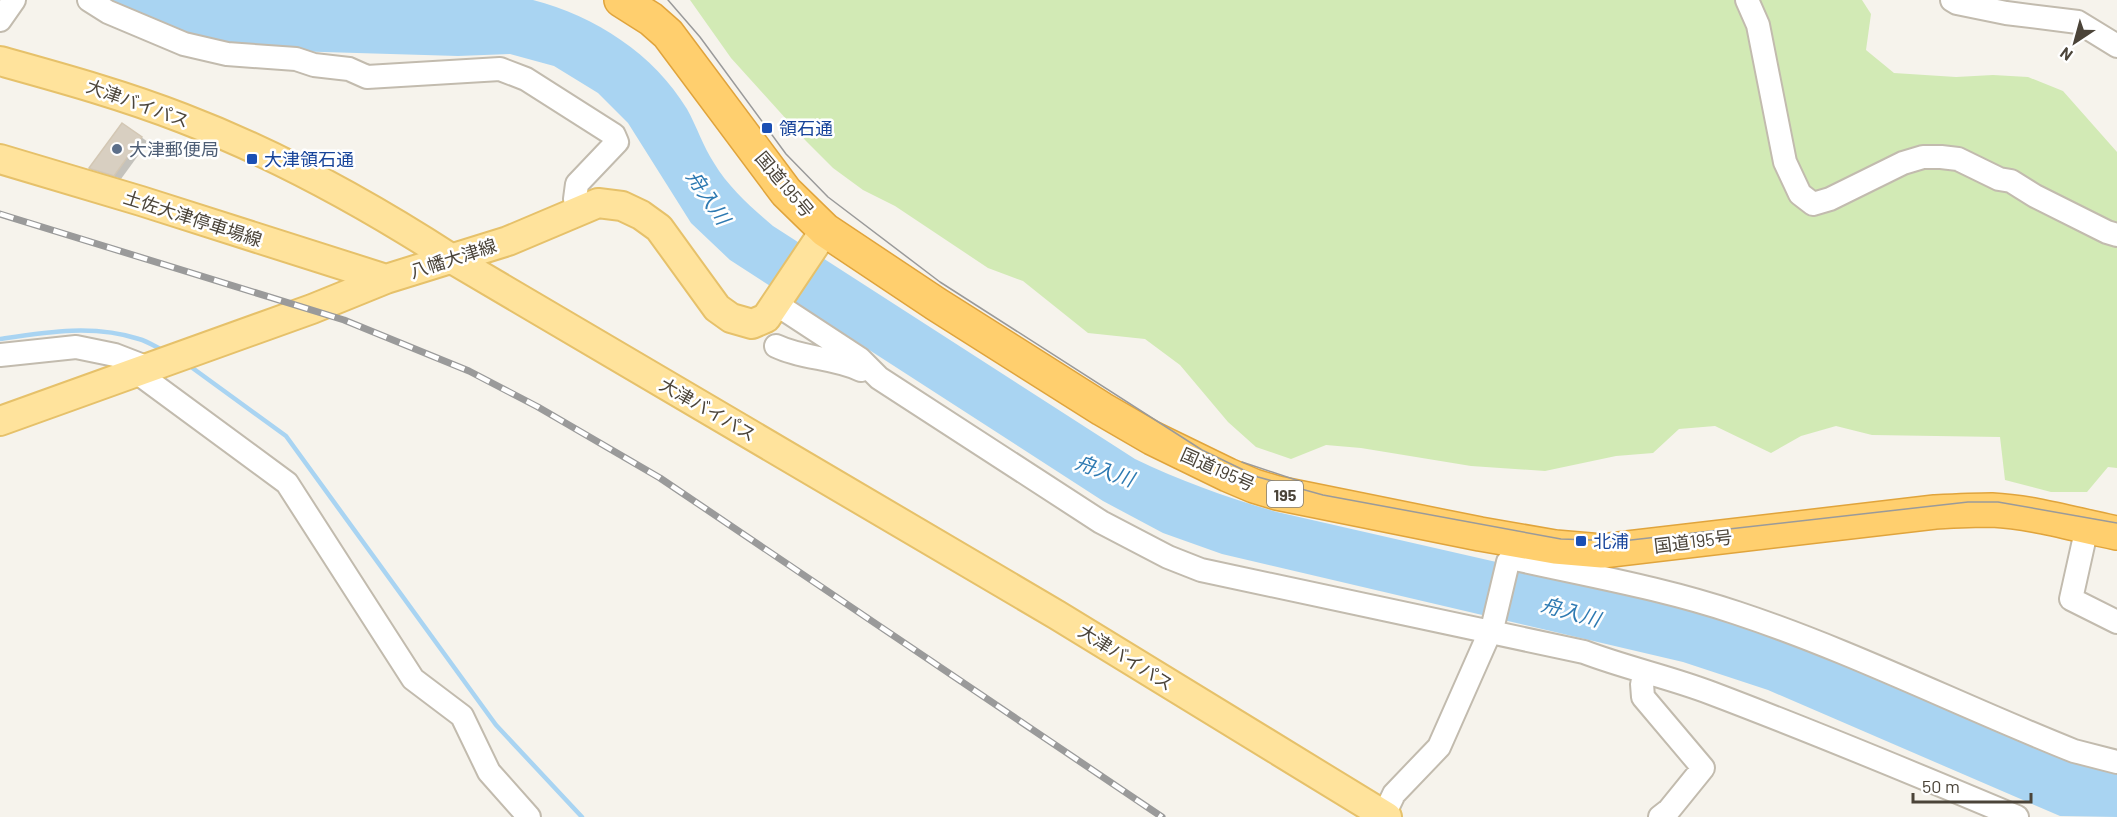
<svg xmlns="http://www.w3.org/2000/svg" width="2117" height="817" font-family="Barlow,'Noto Sans JP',sans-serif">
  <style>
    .green { fill: #d2eab5 }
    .water { fill: #a9d4f2 }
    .shadow { fill: #0003 }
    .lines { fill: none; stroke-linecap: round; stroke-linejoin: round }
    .stream { stroke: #a9d4f2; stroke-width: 4.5 }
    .building { fill: #d8cfc1; stroke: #d3c7b4; stroke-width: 1.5 }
    .minor-casing { stroke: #c2bbae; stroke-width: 26 }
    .major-casing { stroke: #e6c16a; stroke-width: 32 }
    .highway-casing { stroke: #e0a43c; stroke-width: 36 }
    .minor { stroke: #fff; stroke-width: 22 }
    .major { stroke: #ffe39c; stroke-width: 28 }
    .highway { stroke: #ffcf6e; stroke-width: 33 }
    .tram { stroke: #9a9a9a; stroke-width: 1.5 }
    .rail-casing { stroke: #9a9a9a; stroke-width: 7 }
    .rail { stroke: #fff; stroke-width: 4.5; stroke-dasharray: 14; stroke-linecap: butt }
    .transit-dot { fill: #1a4fb4; stroke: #fff; stroke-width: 2 }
    .service-dot { fill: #5c6f8a; stroke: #fff; stroke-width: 2 }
    .labels { text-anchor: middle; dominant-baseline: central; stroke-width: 5; stroke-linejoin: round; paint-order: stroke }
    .shield { fill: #fff; stroke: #817c74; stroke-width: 1.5 }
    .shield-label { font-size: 16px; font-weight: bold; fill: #4b4439 }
    .street-label { font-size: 18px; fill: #4b4439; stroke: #fff }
    .transit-label { font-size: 18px; fill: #164399; stroke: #fff; text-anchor: start }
    .service-label { font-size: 18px; fill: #4e5e75; stroke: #fff; text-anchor: start }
    .water-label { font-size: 20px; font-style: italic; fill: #2e7ab2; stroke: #fff }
  </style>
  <rect width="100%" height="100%" fill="#f6f3ec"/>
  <path class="green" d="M690,0H1862L1871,14L1866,50L1894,73L1956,77L1993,75L2028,77L2063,91L2117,152V468L2108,467L2087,492H2051L2005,480L2000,437L1872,435L1836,426L1801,436L1771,453L1715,426L1679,429L1653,453L1616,456L1545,471L1471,466L1361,448L1326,445L1291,459L1256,447L1228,422L1180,365L1145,339L1088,333L1023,281L988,268L895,206L863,190L833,168L806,141L731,58Z"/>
  <path class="water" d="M110,0H533C595,16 654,54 687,109C697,127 703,146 714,163C729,188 751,207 773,226L1135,459C1181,481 1228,498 1277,512L1702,609L2117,771V817L2060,816L1768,690L1683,662L1222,554L1163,533L1103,501L730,260L691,223L628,123L598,93L554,66L510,54L458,56L256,50L203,40L144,17Z"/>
  <path class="shadow" d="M130,129L148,142L121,179L100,172L92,167Z"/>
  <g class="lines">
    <path class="stream" d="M0,339C46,332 93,324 139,339C147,341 156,347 164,351
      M187,364L286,436L496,725L582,817"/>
  </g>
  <path class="building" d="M122,123L142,137L114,176L91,169L89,168Z"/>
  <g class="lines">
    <defs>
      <path id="minor" d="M89,0L108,12L184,44L227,54L296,59L314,65L349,69L367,77L500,69L526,79L614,135L617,142L577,184L575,199L579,211
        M1747,0L1758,25L1785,162L1800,194L1813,204L1830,199L1903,163L1923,157H1941L1958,159L1999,179L2011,181L2035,196L2107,232L2117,235
        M1952,0L1957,3L2006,13L2078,22L2117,46
        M0,20L14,0
        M776,304L860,359L879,378L1101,522L1168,557L1201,570L1584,652C1626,668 1669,677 1711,693C1814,732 1915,774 2017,817
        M776,346C803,359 834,357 861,370
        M0,355L76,347L115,355L146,367
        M135,371L287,483L413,679L462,716L489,772L529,817
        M2087,527L2071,599L2117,622
        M1511,558C1586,575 1663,588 1737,613C1852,651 1961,706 2074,751L2117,762
        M1642,684L1643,697L1703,768L1669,810L1660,817
        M1383,817L1394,794L1439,747L1493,625L1508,562L1516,554L1523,556"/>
      <path id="major" d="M0,61C61,78 123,95 182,118C276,154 367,204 452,259L1057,615L1387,817
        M0,159L141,201L386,279
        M0,421L312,309L386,279L508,241L598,203L622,206L641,215L659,228L717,308L731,318L752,324L766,318L825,230"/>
      <path id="highway" d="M621,0L651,19L668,34L786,192L825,230L936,304L1102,409L1152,438L1228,475L1254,486L1277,493L1480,534L1555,547L1602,551L1935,512C1954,511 1973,510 1992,510C2034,512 2076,525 2117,533"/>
    </defs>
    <use href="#minor" class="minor-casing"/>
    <use href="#major" class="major-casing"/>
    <use href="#highway" class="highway-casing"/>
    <use href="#minor" class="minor"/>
    <use href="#major" class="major"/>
    <use href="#highway" class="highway"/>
    <path class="tram" d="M668,0L700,37L786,154L828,197L940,282L1202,450L1258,477L1323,495L1561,539L1622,541L1968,502H1998L2117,523
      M1242,462L1302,482"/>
    <defs>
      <path id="rail" d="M0,214L344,320L469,371L538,407L660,478L1162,817"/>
    </defs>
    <use href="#rail" class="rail-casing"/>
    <use href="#rail" class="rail"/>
  </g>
  <g class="transit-dot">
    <rect x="761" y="122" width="12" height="12" rx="3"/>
    <rect x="246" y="153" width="12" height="12" rx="3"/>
    <rect x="1575" y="535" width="12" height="12" rx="3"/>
  </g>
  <circle class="service-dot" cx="117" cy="149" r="6"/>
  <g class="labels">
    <rect class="shield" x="1267" y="481" width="36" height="26" rx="4.5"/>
    <g class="shield-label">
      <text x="1285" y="494">195</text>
    </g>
    <g class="street-label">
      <text transform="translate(138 103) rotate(20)">大津バイパス</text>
      <text transform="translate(785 184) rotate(50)">国道195号</text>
      <text transform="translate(193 218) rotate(18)">土佐大津停車場線</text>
      <text transform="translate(453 258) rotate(-18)">八幡大津線</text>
      <text transform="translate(708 409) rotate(30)">大津バイパス</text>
      <text transform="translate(1218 469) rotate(24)">国道195号</text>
      <text transform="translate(1693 541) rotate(-7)">国道195号</text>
      <text transform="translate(1126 657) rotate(32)">大津バイパス</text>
    </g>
    <g class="transit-label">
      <text x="779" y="128">領石通</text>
      <text x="264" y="159">大津領石通</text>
      <text x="1593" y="541">北浦</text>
    </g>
    <g class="service-label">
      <text x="129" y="149">大津郵便局</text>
    </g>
    <g class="water-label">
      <text transform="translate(709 197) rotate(56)">舟入川</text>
      <text transform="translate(1105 470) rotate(18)">舟入川</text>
      <text transform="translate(1571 611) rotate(16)">舟入川</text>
    </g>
  </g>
  <g transform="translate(2075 42) rotate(216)" stroke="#ffffff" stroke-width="4.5" paint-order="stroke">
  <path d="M0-4.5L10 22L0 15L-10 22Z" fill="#4b4439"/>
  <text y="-9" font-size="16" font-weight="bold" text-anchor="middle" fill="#4b4439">N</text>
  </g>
  <path d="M1913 793v9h118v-9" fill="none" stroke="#4b4439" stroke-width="3"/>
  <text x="1922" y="793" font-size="18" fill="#4b4439" stroke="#ffffff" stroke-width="4.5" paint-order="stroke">50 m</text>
</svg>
